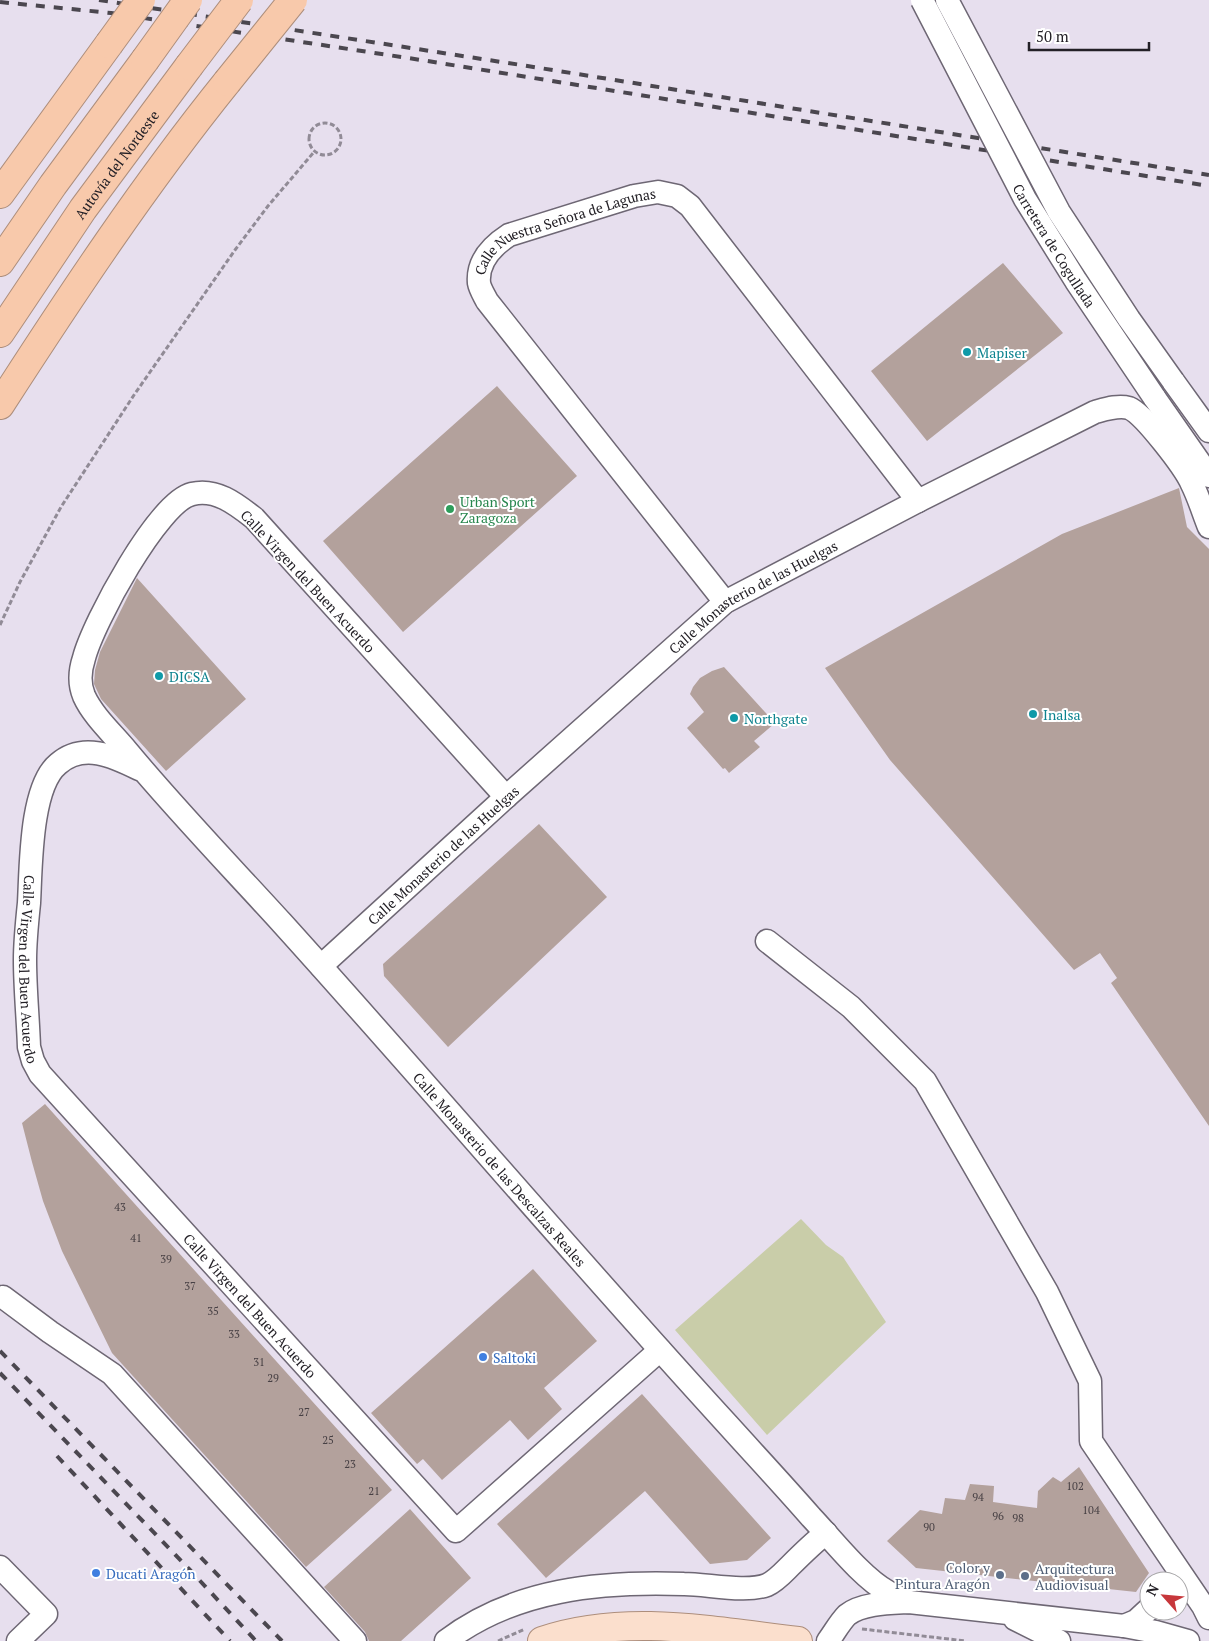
<svg xmlns="http://www.w3.org/2000/svg" width="1209" height="1641" font-family="'PT Serif',serif">
  <style>
    .green { fill: #c9cda9 }
    .building { fill: #b3a19c }
    .lines { fill: none; stroke-linecap: round; stroke-linejoin: round }
    .minor-casing { stroke: #6e6774; stroke-width: 25 }
    .major-casing { stroke: #ad8e7c; stroke-width: 30 }
    .highway-casing { stroke: #ad8e7c; stroke-width: 30 }
    .path { stroke: #918b96; stroke-width: 3; stroke-dasharray: 5 2.5; stroke-linecap: butt }
    .minor { stroke: #fff; stroke-width: 22 }
    .major { stroke: #fbdfcd; stroke-width: 28 }
    .highway { stroke: #f8c9ab; stroke-width: 28 }
    .rail { stroke: #4b474f; stroke-width: 4; stroke-dasharray: 9 9; stroke-linecap: butt }
    .minor-bridge-casing { stroke: #6e6774; stroke-width: 25; stroke-linecap: butt }
    .highway-bridge-casing { stroke: #ad8e7c; stroke-width: 30; stroke-linecap: butt }
    .minor-bridge { stroke: #fff; stroke-width: 22 }
    .highway-bridge { stroke: #f8c9ab; stroke-width: 28 }
    .culture-dot { fill: #0f9aa8; stroke: #fff; stroke-width: 2 }
    .leisure-dot { fill: #2e9e5b; stroke: #fff; stroke-width: 2 }
    .shop-dot { fill: #3f7fe0; stroke: #fff; stroke-width: 2 }
    .service-dot { fill: #5c6f8a; stroke: #fff; stroke-width: 2 }
    .labels { text-anchor: middle; dominant-baseline: central; stroke-width: 4; stroke-linejoin: round; paint-order: stroke }
    .number-label { font-size: 11px; fill: #474044 }
    .street-label { font-size: 14px; fill: #232026; stroke: #fff }
    .culture-label { font-size: 14px; fill: #0d838f; stroke: #fff; text-anchor: start }
    .leisure-label { font-size: 14px; fill: #27864d; stroke: #fff; text-anchor: start }
    .shop-label { font-size: 14px; fill: #366cbe; stroke: #fff; text-anchor: start }
    .service-label { font-size: 14px; fill: #4e5e75; stroke: #fff; text-anchor: end }
  </style>
  <rect width="100%" height="100%" fill="#e7dfee"/>
  <path class="green" d="M801,1219L826,1245L843,1257L886,1322L767,1435L675,1330Z"/>
  <path class="building" d="M1003,263L1063,333L927,441L871,371Z
    M497,386L577,476L403,632L323,541Z
    M1179,488L1187,527L1209,549V1126L1111,983L1117,978L1100,953L1074,970L890,760L825,668L1062,534Z
    M137,578L246,699L166,771L101,699L94,684L95,670L100,652Z
    M724,667L775,723L754,741L760,747L729,773L725,768L723,769L687,728L704,712L690,694L693,687L700,678L712,671Z
    M539,824L607,897L448,1047L384,976L383,964Z
    M45,1104L392,1490L306,1567L112,1353L62,1251L43,1201L32,1162L22,1123Z
    M533,1269L597,1341L544,1388L562,1409L528,1440L510,1420L442,1480L423,1459L417,1464L371,1413Z
    M642,1394L771,1538L747,1560L710,1564L645,1491L546,1578L497,1524Z
    M1079,1467L1149,1573L1136,1592L916,1568L887,1541L920,1510L942,1514L945,1498L965,1500L970,1484L994,1486L993,1502L1037,1508L1038,1491L1053,1477L1061,1482Z
    M410,1509L471,1578L401,1641H369L365,1632L324,1587Z"/>
  <g class="lines">
    <defs>
      <g id="minor">
        <path d="M1173,381L1209,431"/>
        <path d="M1154,397L1209,476"/>
        <path id="s1" d="M725,602L487,301C484,295 480,289 479,283C477,261 492,246 509,235L634,196L658,192L677,196L690,206L918,501"/>
        <path id="s2" d="M139,769C113,756 83,742 58,764C30,787 31,868 29,903C27,922 25,941 25,960C25,989 28,1018 29,1047L33,1061L40,1074L456,1531L660,1350"/>
        <path id="s3" d="M506,797L254,518C236,504 216,488 192,494C158,502 93,623 84,658C80,670 79,684 84,696C93,716 113,734 127,751C176,810 230,866 282,923C432,1089 577,1260 728,1425C756,1456 784,1486 811,1517C832,1539 862,1578 888,1592C895,1596 902,1599 909,1602"/>
        <path d="M767,941L851,1007L925,1081L1047,1292L1090,1381L1091,1441L1203,1606L1209,1618"/>
        <path id="s4" d="M321,966L506,797L725,602L918,501L1095,412C1106,409 1118,405 1129,408C1144,414 1185,468 1192,484C1199,498 1203,512 1209,527"/>
        <path d="M3,1297L50,1332L112,1374L355,1641"/>
        <path d="M0,1567L46,1614L18,1641"/>
        <path d="M1015,1619L1059,1641"/>
        <path d="M1124,1626L1136,1621L1149,1609"/>
        <path d="M446,1641C514,1589 601,1581 684,1584C707,1584 746,1593 767,1585C776,1581 783,1573 790,1566C802,1554 813,1543 826,1533"/>
        <path d="M828,1641C834,1633 840,1622 847,1615C862,1603 891,1603 909,1602L1124,1626L1156,1632L1188,1641"/>
      </g>
      <path id="major" d="M542,1641C625,1613 713,1631 798,1641"/>
      <g id="highway">
        <path d="M0,194L109,44"/>
        <path d="M0,262L53,185L145,60"/>
        <path id="s5" d="M0,333L83,209L189,66"/>
        <path d="M0,405C71,295 144,185 227,82"/>
      </g>
    </defs>
    <use href="#minor" class="minor-casing"/>
    <use href="#major" class="major-casing"/>
    <use href="#highway" class="highway-casing"/>
    <path class="path" d="M309 139a16 16 0 1 1 32 0a16 16 0 1 1-32 0Z
      M0,625L20,582L61,507L134,395L235,250L268,206L314,152
      M862,1629L966,1641
      M498,1641L525,1629"/>
    <use href="#minor" class="minor"/>
    <use href="#major" class="major"/>
    <use href="#highway" class="highway"/>
    <path class="rail" d="M99,0L521,65L1209,175
      M0,2L111,13L421,60L1209,186
      M0,1351L282,1641
      M0,1373L189,1569L256,1641
      M57,1456L230,1641"/>
    <defs>
      <g id="minor-bridge">
        <path id="s6" d="M922,0L1025,199L1076,281L1154,397"/>
        <path d="M947,0L1059,212L1129,319L1173,381"/>
      </g>
      <path id="highway-bridge" d="M109,44L141,0
        M145,60L188,0
        M189,66L239,0
        M227,82L293,0"/>
    </defs>
    <use href="#minor-bridge" class="minor-bridge-casing"/>
    <use href="#highway-bridge" class="highway-bridge-casing"/>
    <use href="#minor-bridge" class="minor-bridge"/>
    <use href="#highway-bridge" class="highway-bridge"/>
  </g>
  <g class="culture-dot">
    <circle cx="967" cy="352" r="5"/>
    <circle cx="159" cy="676" r="5"/>
    <circle cx="1033" cy="714" r="5"/>
    <circle cx="734" cy="718" r="5"/>
  </g>
  <circle class="leisure-dot" cx="450" cy="509" r="5"/>
  <g class="shop-dot">
    <circle cx="483" cy="1357" r="5"/>
    <circle cx="96" cy="1573" r="5"/>
  </g>
  <g class="service-dot">
    <circle cx="1000" cy="1575" r="5"/>
    <circle cx="1025" cy="1576" r="5"/>
  </g>
  <g class="labels">
    <g class="number-label">
      <text x="120" y="1207">43</text>
      <text x="136" y="1238">41</text>
      <text x="166" y="1259">39</text>
      <text x="190" y="1286">37</text>
      <text x="213" y="1311">35</text>
      <text x="234" y="1334">33</text>
      <text x="259" y="1362">31</text>
      <text x="273" y="1378">29</text>
      <text x="304" y="1412">27</text>
      <text x="328" y="1440">25</text>
      <text x="350" y="1464">23</text>
      <text x="1075" y="1486">102</text>
      <text x="374" y="1491">21</text>
      <text x="978" y="1497">94</text>
      <text x="1091" y="1510">104</text>
      <text x="998" y="1516">96</text>
      <text x="1018" y="1518">98</text>
      <text x="929" y="1527">90</text>
    </g>
    <g class="street-label">
      <text stroke="none"><textPath href="#s5" startOffset="205">Autovía del Nordeste</textPath></text>
      <text stroke="none"><textPath href="#s1" startOffset="514">Calle Nuestra Señora de Lagunas</textPath></text>
      <text stroke="none"><textPath href="#s6" startOffset="279">Carretera de Cogullada</textPath></text>
      <text transform="translate(308 581) rotate(47)">Calle Virgen del Buen Acuerdo</text>
      <text stroke="none"><textPath href="#s4" startOffset="570">Calle Monasterio de las Huelgas</textPath></text>
      <text stroke="none"><textPath href="#s4" startOffset="165">Calle Monasterio de las Huelgas</textPath></text>
      <text stroke="none"><textPath href="#s2" startOffset="298">Calle Virgen del Buen Acuerdo</textPath></text>
      <text stroke="none"><textPath href="#s3" startOffset="1314">Calle Monasterio de las Descalzas Reales</textPath></text>
      <text stroke="none"><textPath href="#s2" startOffset="718">Calle Virgen del Buen Acuerdo</textPath></text>
    </g>
    <g class="culture-label">
      <text x="977" y="352">Mapiser</text>
      <text x="169" y="676">DICSA</text>
      <text x="1043" y="714">Inalsa</text>
      <text x="744" y="718">Northgate</text>
    </g>
    <g class="leisure-label">
      <text x="460" y="501">Urban Sport<tspan x="460" dy="16">Zaragoza</tspan></text>
    </g>
    <g class="shop-label">
      <text x="493" y="1357">Saltoki</text>
      <text x="106" y="1573">Ducati Aragón</text>
    </g>
    <g class="service-label">
      <text x="990" y="1567">Color y<tspan x="990" dy="16">Pintura Aragón</tspan></text>
      <text x="1035" y="1568" text-anchor="start">Arquitectura<tspan x="1035" dy="16">Audiovisual</tspan></text>
    </g>
  </g>
  <g transform="translate(1164 1596) rotate(297)"><circle r="24" fill="#ffffff" stroke="#a7a6a8"/>
  <path d="M0-4L9 19L0 12L-9 19Z" fill="#c7373b"/>
  <text y="-8" font-size="14" font-weight="bold" text-anchor="middle" fill="#232026">N</text>
  </g>
  <path d="M1029 42v8h120v-8" fill="none" stroke="#232026" stroke-width="2.5"/>
  <text x="1036" y="42" font-size="15" fill="#232026" stroke="#ffffff" stroke-width="4" paint-order="stroke">50 m</text>
</svg>
